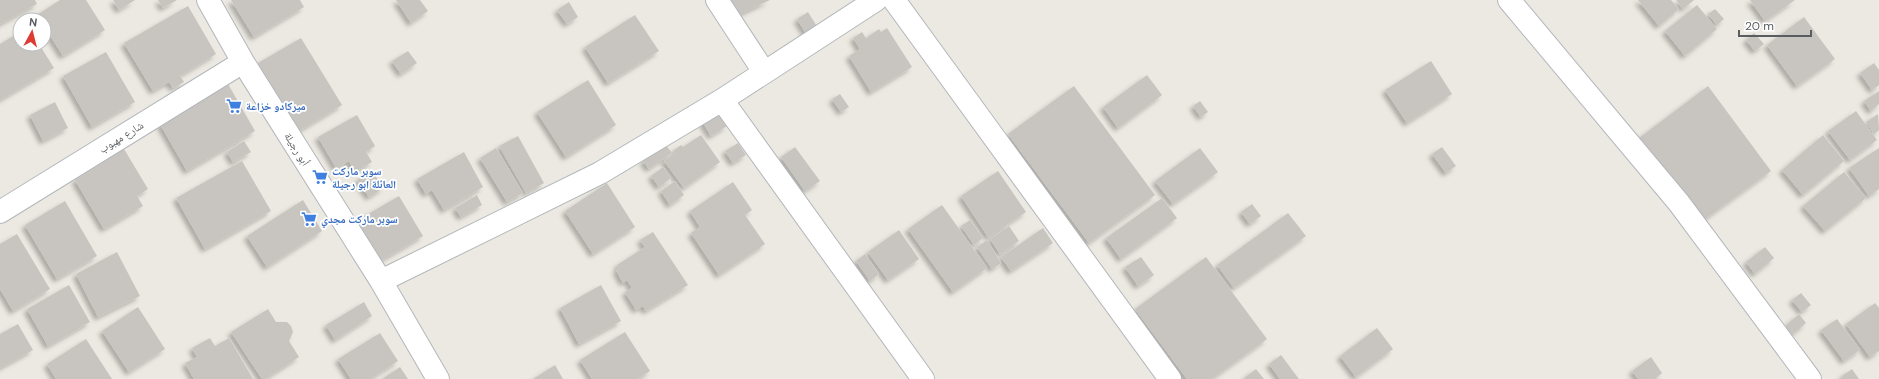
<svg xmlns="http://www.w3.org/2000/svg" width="1879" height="379" font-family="'DM Sans','Noto Naskh Arabic',sans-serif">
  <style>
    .building { fill: #c8c5c0; filter: url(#shadow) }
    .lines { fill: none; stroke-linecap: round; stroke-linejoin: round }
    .minor-casing { stroke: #b3b7bb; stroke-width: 24 }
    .minor { stroke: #fff; stroke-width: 22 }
    .labels { text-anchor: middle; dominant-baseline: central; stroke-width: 3.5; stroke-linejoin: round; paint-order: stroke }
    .shop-label { font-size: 11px; font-weight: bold; fill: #366cbe; stroke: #fff; text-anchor: start }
    .street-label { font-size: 11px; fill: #595d61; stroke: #fff }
  </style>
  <defs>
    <filter id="shadow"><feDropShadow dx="-3.5" dy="3.5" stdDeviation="2" flood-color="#0004"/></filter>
  </defs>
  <rect width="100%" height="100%" fill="#ebe9e1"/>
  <path class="building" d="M0,0H35L37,4L0,24Z
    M60,0H86L105,30L63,56L44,26V20H40L37,15Z
    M113,0H135L119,10Z
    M158,0H177L163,8Z
    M231,0H300L304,7L254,37Z
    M396,0H420L428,11L411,23Z
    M725,0H770L734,17Z
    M1638,0H1671L1679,9L1659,26Z
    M1676,0H1694L1683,9Z
    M1750,0H1795L1765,21Z
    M569,2L578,17L567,24L557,10Z
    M1697,5L1717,29L1685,56L1665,31Z
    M188,6L216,54L180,76L184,82L173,88L169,82L153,91L124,43Z
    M1715,9L1724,19L1717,25L1708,14Z
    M808,12L818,28L807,35L797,19Z
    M635,15L659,51L608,83L585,47Z
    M1804,17L1835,59L1797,86L1767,45Z
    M887,28L912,67L871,92L849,56L860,49L853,38L862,32L866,38L879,29L881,32Z
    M20,32V44H39L54,68L0,100V44Z
    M1754,33L1764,44L1755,51L1746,40Z
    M301,38L342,105L299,131L258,63Z
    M408,51L417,63L401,74L392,61Z
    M106,52L135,102L92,127L63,76Z
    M1431,61L1452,94L1407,123L1385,90Z
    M1874,63L1879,70V85L1872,90L1860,73Z
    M1147,75L1162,95L1118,128L1103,107Z
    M588,80L616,125L566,157L537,112Z
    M228,84L255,131L187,171L160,124Z
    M1074,86L1155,195L1089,243L1008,134Z
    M1708,86L1771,171L1701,222L1639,138Z
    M1879,91V104L1871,111L1864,101Z
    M840,94L849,107L841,112L832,99Z
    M1200,101L1208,112L1201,117L1193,106Z
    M55,102L68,128L43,141L30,115Z
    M718,111L727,126L711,136L702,121Z
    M1856,111L1877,140L1850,160L1828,131Z
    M1878,114L1879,130L1874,134L1866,122Z
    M357,115L375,146L366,152L372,162L355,172L349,161L336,168L318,137Z
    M701,135L720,162L684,188L664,161L675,153L673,151L681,145L683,147Z
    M1823,135L1844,161L1803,195L1782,170Z
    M518,136L544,183L526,193L499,146Z
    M244,141L251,152L233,162L227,152Z
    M738,143L746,155L733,163L725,151Z
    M665,144L672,153L649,169L643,161Z
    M795,147L820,181L805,191L781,157Z
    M1442,147L1456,166L1446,173L1432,154Z
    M496,148L523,193L507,202L480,158Z
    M1200,148L1218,172L1173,204L1155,181Z
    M1879,148V189L1869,196L1849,168Z
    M124,149L148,189L137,196L143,206L104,229L75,180Z
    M464,152L483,187L444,210L432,190L426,194L417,179Z
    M242,161L271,211L205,249L176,198Z
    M663,167L671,178L659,187L651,176Z
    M372,170L383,188L369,197L357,180Z
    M998,171L1026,212L988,237L961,196Z
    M1844,172L1866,198L1825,231L1803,206Z
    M675,181L684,195L670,205L661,191Z
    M733,182L752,210L745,215L765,244L719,275L691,233L700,227L690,211Z
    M607,183L635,227L593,254L565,211Z
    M477,195L482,205L461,217L455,208Z
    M399,196L423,236L375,264L351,224Z
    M1162,198L1177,218L1121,259L1106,238Z
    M303,200L322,231L267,267L247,236Z
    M65,201L97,256L57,279L25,225Z
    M1252,204L1261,216L1250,224L1241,212Z
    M942,205L987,268L953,292L908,229Z
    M1288,213L1306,236L1234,288L1217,265Z
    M970,220L983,238L974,245L961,226Z
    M1009,226L1019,241L1000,254L990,239Z
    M1043,228L1053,243L1011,271L1001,257Z
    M899,230L919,259L888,280L868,252Z
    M653,232L688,285L646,311L643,306L636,310L625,292L632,288L627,280L623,283L616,270L619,268L617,265L645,247L640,240Z
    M17,234L50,289L13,311L0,289V244Z
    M987,240L1001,263L992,269L977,247Z
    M1765,247L1774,258L1755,274L1746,262Z
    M117,252L140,296L98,317L76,274Z
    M865,254L879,274L870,281L856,261Z
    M1141,257L1154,275L1138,286L1125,267Z
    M1206,257L1267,339L1212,379H1187L1135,309Z
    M69,285L90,322L48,346L27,309Z
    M601,285L621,321L579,344L560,308Z
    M1801,293L1811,305L1802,312L1792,300Z
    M364,302L372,316L335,340L326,325Z
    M1875,303L1879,308V351L1870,357L1846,324Z
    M138,307L165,349L129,372L102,331Z
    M268,309L276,322H287L291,326L293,332L289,341L299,357L265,379H262L231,332Z
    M1799,314L1806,323L1791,336L1784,327Z
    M1837,319L1860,350L1844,361L1821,330Z
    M18,324L33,350L0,368V334Z
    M1377,328L1393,349L1356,377L1340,356Z
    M625,332L650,371L638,379H592L580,360Z
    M380,333L398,361L370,379H351L338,359Z
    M210,338L215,346L229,338L253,379H194L185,363L197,357L192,348Z
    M86,339L112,379H56L47,364Z
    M1281,355L1299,379H1280L1269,364Z
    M1651,357L1662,373L1655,379H1638L1632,371Z
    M555,365L563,379H533Z
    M400,367L408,379H382Z
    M1256,369L1264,379H1243Z
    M1852,369L1859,379H1844L1842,376Z"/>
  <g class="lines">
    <defs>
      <path id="minor" d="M208,0L243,62L381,281L438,379
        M717,0L764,72
        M894,0L1170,379
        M1509,0L1679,203L1810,379
        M722,100L923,379
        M0,212L243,62
        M381,281L600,173L722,100L876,0"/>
    </defs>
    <use href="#minor" class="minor-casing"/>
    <use href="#minor" class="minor"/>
  </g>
  <defs>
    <symbol id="supermarket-bare" viewBox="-9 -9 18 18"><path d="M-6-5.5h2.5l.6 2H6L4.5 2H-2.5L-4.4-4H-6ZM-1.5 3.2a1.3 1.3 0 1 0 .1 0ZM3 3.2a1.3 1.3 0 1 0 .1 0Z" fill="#3f7fe0" stroke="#fff" stroke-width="2.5" paint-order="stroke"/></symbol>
  </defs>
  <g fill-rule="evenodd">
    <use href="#supermarket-bare" x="223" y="95" width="22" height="22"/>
    <use href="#supermarket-bare" x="309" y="166" width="22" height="22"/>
    <use href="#supermarket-bare" x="298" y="208" width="22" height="22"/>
  </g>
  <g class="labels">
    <g class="shop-label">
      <text x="246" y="106">ميركادو خزاعة</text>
      <text x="332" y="171">سوبر ماركت<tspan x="332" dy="13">العائلة ابو رجيلة</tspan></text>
      <text x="321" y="219">سوبر ماركت مجدي</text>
    </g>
    <g class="street-label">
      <text transform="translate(121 137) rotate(-32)">شارع مهبوب</text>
      <text transform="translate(297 149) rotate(58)">أبو رجيلة</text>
    </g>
  </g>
  <g transform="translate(32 32) rotate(7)"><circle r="19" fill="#ffffff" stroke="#bdbec0"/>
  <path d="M0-3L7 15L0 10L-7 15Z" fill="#de3c33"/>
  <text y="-6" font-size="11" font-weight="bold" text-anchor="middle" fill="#595d61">N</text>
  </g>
  <path d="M1739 30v6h72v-6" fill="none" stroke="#595d61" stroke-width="2"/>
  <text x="1745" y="30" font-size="12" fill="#595d61" stroke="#ffffff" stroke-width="3" paint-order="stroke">20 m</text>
</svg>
